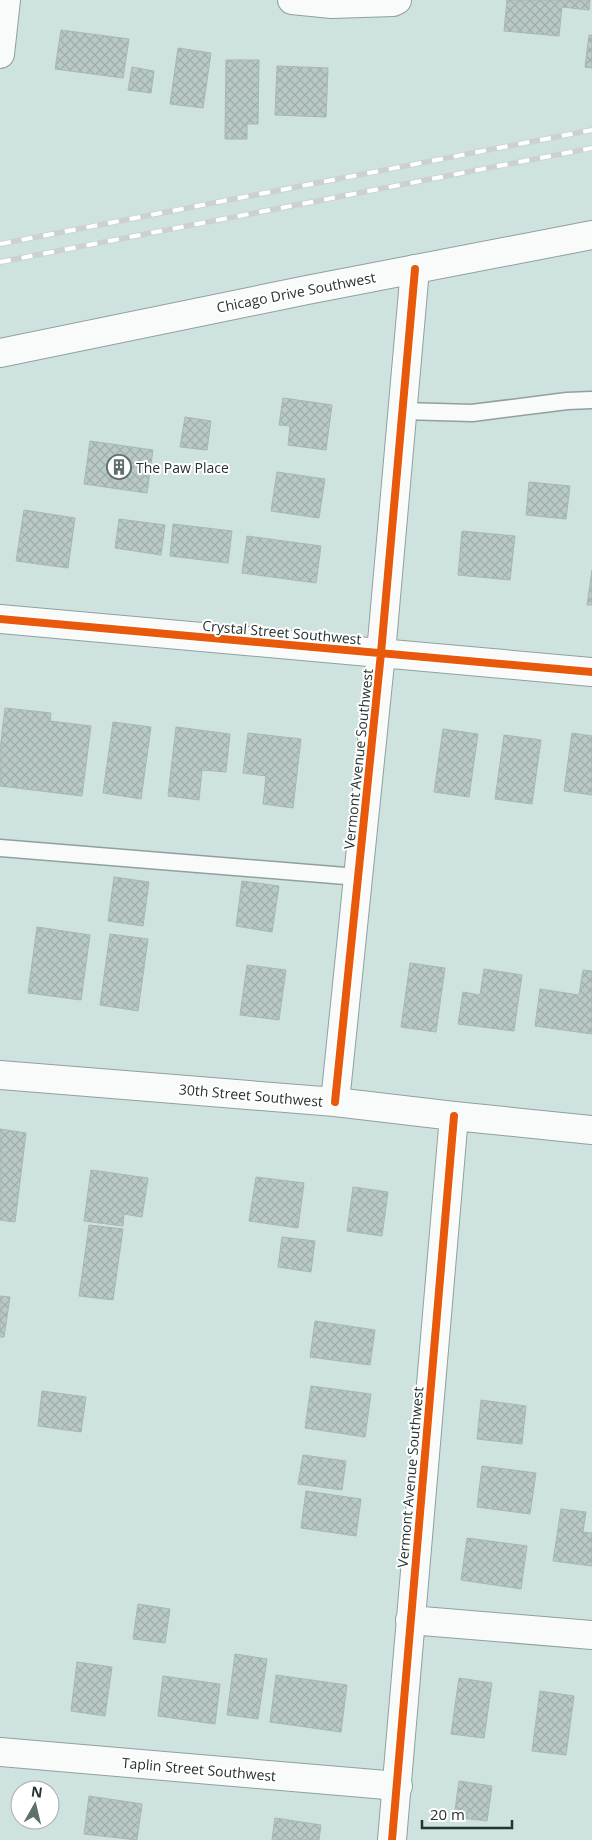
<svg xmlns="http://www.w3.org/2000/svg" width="592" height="1840" font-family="'Open Sans',sans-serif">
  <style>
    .building { fill: url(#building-cross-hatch); stroke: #a8b7b5 }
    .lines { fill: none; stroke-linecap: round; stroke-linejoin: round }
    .lane-casing { stroke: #90a09e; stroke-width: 19 }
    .street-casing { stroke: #90a09e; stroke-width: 30 }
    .primary-casing { stroke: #90a09e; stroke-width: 30 }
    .lane { stroke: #f8fbfa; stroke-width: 16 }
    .street { stroke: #f8fbfa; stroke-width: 28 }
    .primary { stroke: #f8fbfa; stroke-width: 28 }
    .rail-casing { stroke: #cbd1d0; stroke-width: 5.5 }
    .rail { stroke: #fff; stroke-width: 4; stroke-dasharray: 11; stroke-linecap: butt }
    .cycleway-casing { stroke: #fff; stroke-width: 11 }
    .cycleway { stroke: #e8590c; stroke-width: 8 }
    .labels { text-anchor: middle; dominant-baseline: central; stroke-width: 4; stroke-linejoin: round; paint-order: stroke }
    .street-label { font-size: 14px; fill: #253331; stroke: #fff }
    .poi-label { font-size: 14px; fill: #253331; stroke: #fff; text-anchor: start }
  </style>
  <defs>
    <pattern id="building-cross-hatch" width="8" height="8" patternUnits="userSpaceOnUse" patternTransform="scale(1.25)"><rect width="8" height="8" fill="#b9c9c7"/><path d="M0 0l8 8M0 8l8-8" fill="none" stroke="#9fadab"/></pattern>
  </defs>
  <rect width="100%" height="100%" fill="#cee2df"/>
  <path class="building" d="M507,0H590L589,10L562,7L559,36L504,31Z
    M61,30L129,39L123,78L55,69Z
    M589,35H592V68L585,67Z
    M178,48L211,53L203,108L170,104Z
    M226,60H259L258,124H247V139H225Z
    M277,66L328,68L326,117L275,115Z
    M132,67L154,71L151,93L128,90Z
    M283,398L332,405L326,450L288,445L290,426L279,425Z
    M185,417L211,421L207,450L180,447Z
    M90,441L153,450L147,493L84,484Z
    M277,472L325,479L319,518L271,511Z
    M529,482L570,486L566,519L526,515Z
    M24,510L75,518L68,568L16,561Z
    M119,519L165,525L161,555L115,548Z
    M173,524L232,531L228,563L170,556Z
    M462,531L515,536L510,580L458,575Z
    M247,536L321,546L316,583L242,573Z
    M592,570V605H587Z
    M5,708L51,713L50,721L91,726L82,796L0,786V750Z
    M113,722L151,727L141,799L103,793Z
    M176,727L230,734L226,772L202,770L199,800L168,796Z
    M443,729L478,734L469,797L434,792Z
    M248,733L301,739L293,808L263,804L266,776L243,773Z
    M572,733L592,736V795L564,791Z
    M504,735L541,740L532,804L495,799Z
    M114,877L149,882L143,926L108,921Z
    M242,881L279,886L272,932L236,926Z
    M37,927L90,935L81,1000L28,993Z
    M110,934L148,939L138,1011L100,1005Z
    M410,963L445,968L436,1032L401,1027Z
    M247,965L286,970L279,1020L240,1015Z
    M484,969L522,975L514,1031L458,1024L463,992L480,995Z
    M583,970L592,971V1034L535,1026L540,989L579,995Z
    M0,1129L26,1133L15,1222L0,1220Z
    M91,1170L148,1178L142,1217L124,1214L123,1226L84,1221Z
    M256,1177L304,1183L298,1228L249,1221Z
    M353,1187L388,1192L382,1236L347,1231Z
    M89,1225L123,1229L113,1300L79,1296Z
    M282,1237L315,1241L311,1272L278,1267Z
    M0,1296L10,1297L4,1337H0Z
    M315,1321L375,1330L370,1365L310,1357Z
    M311,1386L371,1394L365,1437L305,1428Z
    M42,1391L86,1397L81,1432L38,1426Z
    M481,1400L526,1406L522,1444L477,1439Z
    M303,1455L346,1461L342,1490L298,1484Z
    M482,1466L536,1473L530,1514L477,1507Z
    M306,1491L361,1499L356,1536L301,1528Z
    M561,1509L586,1512L583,1532L592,1533V1566L553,1561Z
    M467,1538L527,1546L521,1589L461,1580Z
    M138,1604L170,1609L165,1643L133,1639Z
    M235,1654L267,1659L258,1719L227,1715Z
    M77,1662L112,1667L105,1716L71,1711Z
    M276,1675L347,1685L341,1732L270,1722Z
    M163,1676L220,1684L215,1724L158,1716Z
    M459,1678L492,1683L484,1738L451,1734Z
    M540,1691L574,1696L566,1755L532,1751Z
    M459,1781L492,1786L487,1821L454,1817Z
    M89,1796L142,1804L137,1840L84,1834Z
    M275,1818L321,1825L319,1840H272Z"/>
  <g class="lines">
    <defs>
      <path id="lane" d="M402,411L472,413L567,401L592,400
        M0,848L358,877"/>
      <path id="street" d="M292,0L332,4L393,2L397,0
        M0,54L6,0
        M0,619L592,672
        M0,1075L335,1102L454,1116L592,1130
        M335,1102L381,653L415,269
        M410,1620L592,1635
        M0,1752L398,1786
        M392,1840L454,1116"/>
      <path id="primary" d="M0,353L307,290L592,235"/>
    </defs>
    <use href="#lane" class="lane-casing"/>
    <use href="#street" class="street-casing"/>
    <use href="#primary" class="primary-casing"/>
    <use href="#lane" class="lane"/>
    <use href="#street" class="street"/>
    <use href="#primary" class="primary"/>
    <defs>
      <path id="rail" d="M0,244L592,130
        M0,262L592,148"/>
    </defs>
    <use href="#rail" class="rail-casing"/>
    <use href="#rail" class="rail"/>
    <defs>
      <path id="cycleway" d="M0,619L592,672
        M335,1102L381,653L415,269
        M392,1840L454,1116"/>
    </defs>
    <use href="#cycleway" class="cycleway-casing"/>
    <use href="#cycleway" class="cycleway"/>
  </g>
  <defs>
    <symbol id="building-ring" viewBox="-11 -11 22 22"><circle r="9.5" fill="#fff" stroke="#60706e" stroke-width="1.5"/><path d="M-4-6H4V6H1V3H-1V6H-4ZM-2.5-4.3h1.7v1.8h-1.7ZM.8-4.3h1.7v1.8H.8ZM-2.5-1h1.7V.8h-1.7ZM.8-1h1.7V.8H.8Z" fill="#60706e"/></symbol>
  </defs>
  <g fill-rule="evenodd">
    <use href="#building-ring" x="105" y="453" width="28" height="28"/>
  </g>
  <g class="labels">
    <g class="street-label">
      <text transform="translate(296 292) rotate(-11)">Chicago Drive Southwest</text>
      <text transform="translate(282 632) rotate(5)">Crystal Street Southwest</text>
      <text transform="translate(358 759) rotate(-84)">Vermont Avenue Southwest</text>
      <text transform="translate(251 1095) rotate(5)">30th Street Southwest</text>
      <text transform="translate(410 1477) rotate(-85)">Vermont Avenue Southwest</text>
      <text transform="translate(199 1769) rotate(5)">Taplin Street Southwest</text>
    </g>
    <g class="poi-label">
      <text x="136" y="467">The Paw Place</text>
    </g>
  </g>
  <g transform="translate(35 1805) rotate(8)"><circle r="24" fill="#ffffff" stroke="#a8adad"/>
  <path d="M0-4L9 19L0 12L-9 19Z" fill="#60706e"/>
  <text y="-8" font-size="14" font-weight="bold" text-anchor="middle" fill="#253331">N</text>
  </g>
  <path d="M422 1820v8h90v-8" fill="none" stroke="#253331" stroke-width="2.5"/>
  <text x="430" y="1820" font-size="15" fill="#253331" stroke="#ffffff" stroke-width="4" paint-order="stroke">20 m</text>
</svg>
